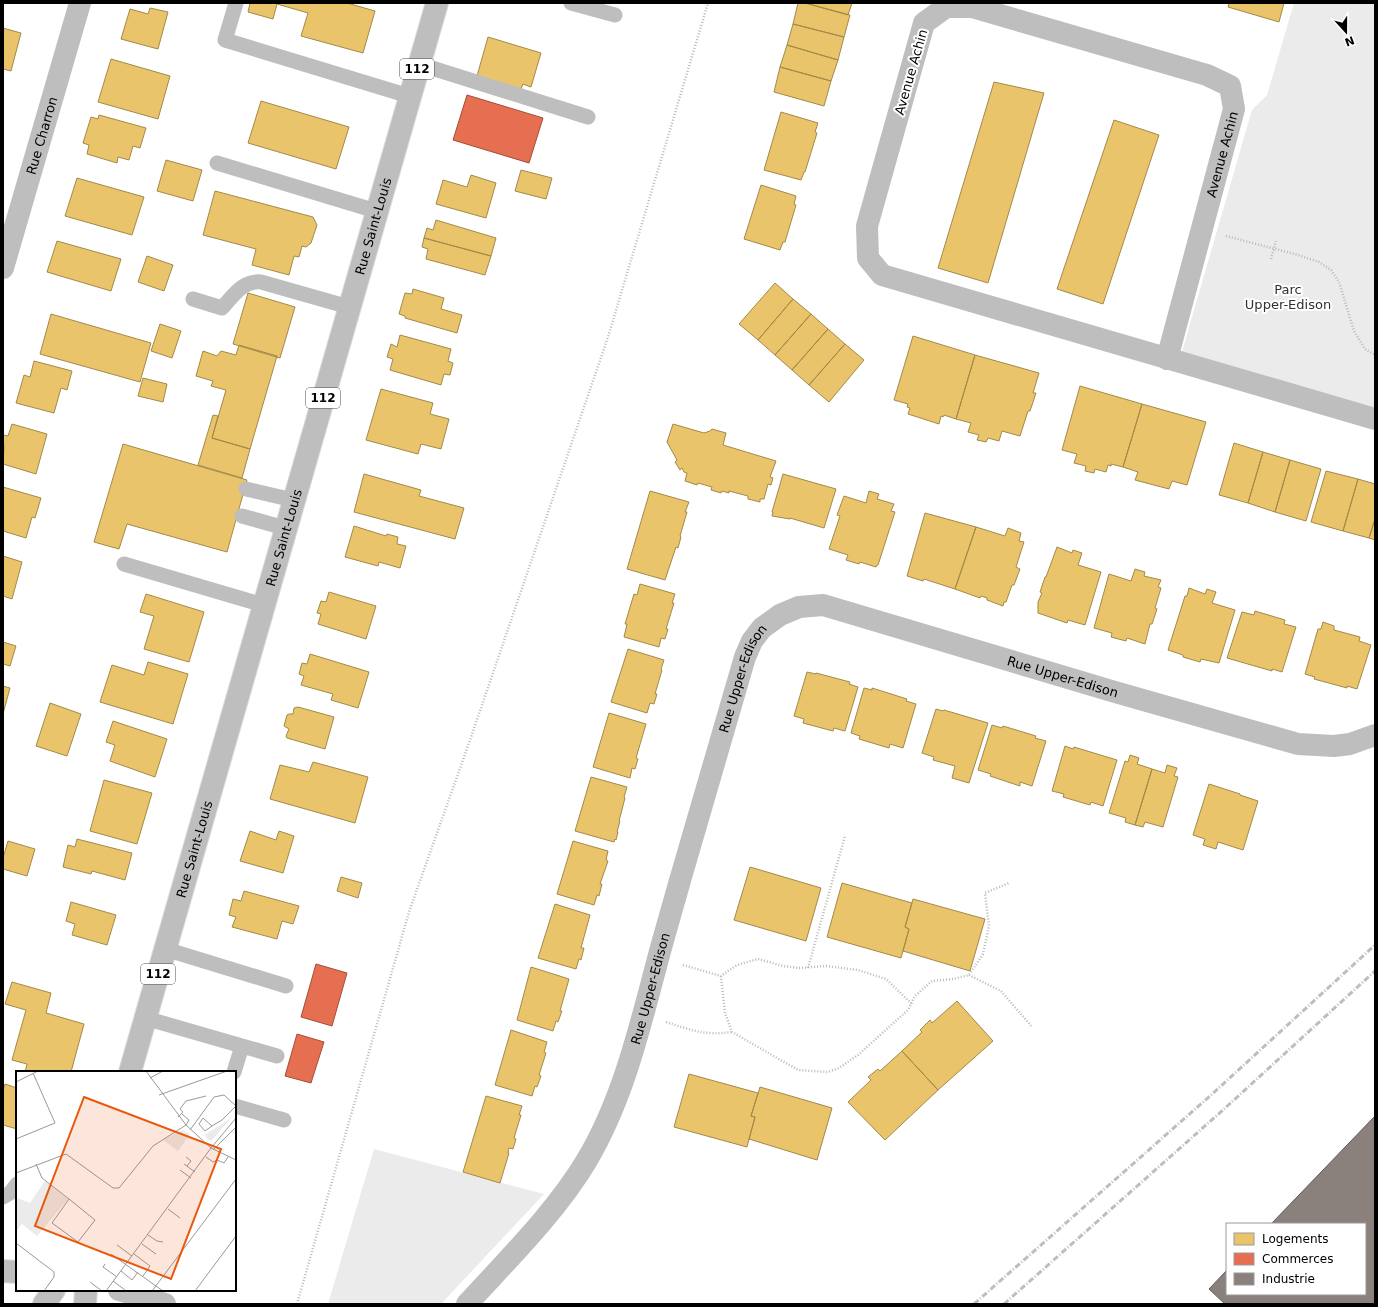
<svg xmlns="http://www.w3.org/2000/svg" width="1378" height="1307" font-family="'DejaVu Sans',sans-serif">
  <style>
    .green { fill: #ebebeb }
    .homes { fill: #e9c46a; stroke: #a3894a }
    .shops { fill: #e76f51; stroke: #a24e39 }
    .industry { fill: #8a817c; stroke: #615a57 }
    .lines { fill: none; stroke-linecap: round; stroke-linejoin: round }
    .primary-casing { stroke: #dbdbdb; stroke-width: 24 }
    .motorway-casing { stroke: #dbdbdb; stroke-width: 24 }
    .path { stroke: #b9b9b9; stroke-width: 2.5; stroke-dasharray: 1 2; stroke-linecap: butt }
    .service { stroke: #bebebe; stroke-width: 15 }
    .minor { stroke: #bebebe; stroke-width: 22 }
    .tertiary { stroke: #bebebe; stroke-width: 22 }
    .primary { stroke: #bebebe; stroke-width: 22 }
    .motorway { stroke: #bebebe; stroke-width: 22 }
    .rail { stroke: #bebebe; stroke-width: 3; stroke-dasharray: 6 2 1 2; stroke-linecap: butt }
    .labels { text-anchor: middle; dominant-baseline: central; stroke-width: 4; stroke-linejoin: round; paint-order: stroke }
    .shield { fill: #fff; stroke: #4c4c4c; stroke-width: 1 }
    .shield-label { font-size: 12px; font-weight: bold; fill: #000 }
    .street-label { font-size: 13px; fill: #000; stroke: #fff }
    .park-label { font-size: 13px; fill: #313131; stroke: #fff }
    .inset-road { fill: none; stroke: #999; stroke-width: 1 }
    .view { fill: #e8590c; fill-opacity: 0.15; stroke: #e8590c; stroke-width: 2 }
    .inset-edge { fill: none; stroke: #000; stroke-width: 2 }
  </style>
  <rect width="100%" height="100%" fill="#fff"/>
  <path class="green" d="M1294,3H1375V412L1181,355L1252,110L1267,95Z
    M374,1149L544,1194L441,1304H328Z"/>
  <path class="homes" d="M250,3H347L375,11L363,53L301,36L308,13L277,4L273,19L248,12Z
    M798,3H805L850,15L844,37L793,24Z
    M805,3H852L848,15Z
    M1229,3H1284L1279,22L1228,7Z
    M150,8L168,12L158,49L121,39L130,9L148,14Z
    M793,24L844,37L838,60L787,45Z
    M3,28L21,33L11,71L3,69Z
    M488,37L541,53L531,87L523,84L521,89L477,76Z
    M787,45L838,60L831,81L780,67Z
    M111,59L170,76L158,119L98,102Z
    M780,67L831,81L824,106L774,92Z
    M994,82L1044,93L988,283L938,268Z
    M261,101L349,127L336,169L248,143Z
    M781,112L818,123L815,132L817,133L805,172H804L801,180L764,170Z
    M99,115L146,128L140,148L133,146L129,160L118,157L117,163L87,154L89,145L83,143L91,117L98,119Z
    M1114,120L1159,135L1103,304L1057,289Z
    M166,160L202,170L193,201L157,191Z
    M521,170L552,178L546,199L515,191Z
    M471,175L496,183L486,218L436,204L443,180L467,187Z
    M77,178L144,197L132,235L65,216Z
    M761,185L796,196L794,204L796,205L785,242H783L780,250L744,239Z
    M215,191L313,217L317,225L311,243L306,247L302,246L299,257L294,256L289,275L252,265L256,249L203,235Z
    M436,220L496,238L491,256L424,238L427,228L433,230Z
    M424,238L491,256L485,275L426,259L428,249L422,247Z
    M57,241L121,259L111,291L47,272Z
    M147,256L173,265L164,291L138,282Z
    M775,283L793,299L758,340L739,324Z
    M413,289L444,298L441,309L462,315L457,333L405,318V316L399,314L405,293L412,294Z
    M248,293L295,307L280,358L233,344Z
    M793,299L811,314L775,355L758,340Z
    M51,314L151,343L140,382L40,354Z
    M811,314L828,329L792,370L775,355Z
    M160,324L181,331L172,358L151,351Z
    M828,329L845,344L809,385L792,370Z
    M400,335L451,349L448,361L453,363L450,375L444,374L441,385L390,370L393,359L387,357L391,344L397,347Z
    M913,336L975,355L956,419L944,415L943,417L941,416L939,424L908,414L910,408L907,407L908,404L894,400Z
    M845,344L864,360L829,402L809,385Z
    M239,345L277,356L250,449L212,438L226,390L211,386L213,381L196,376L203,351L217,356L221,351L236,355Z
    M975,355L1039,373L1033,393H1036L1030,411H1028L1020,436L1002,431L999,441L988,438L986,442L977,440L979,435L968,432L971,423L956,419Z
    M34,361L72,371L67,390L61,388L54,413L16,403L24,375L30,377Z
    M143,378L167,384L163,402L138,396Z
    M1080,386L1142,404L1123,467L1111,464V466L1108,465L1106,472L1095,469L1094,473L1085,471L1086,466L1074,463L1077,454L1062,450Z
    M381,389L433,403L430,414L449,419L441,449L421,444L418,454L366,440Z
    M1142,404L1206,422L1187,485L1172,481L1169,489L1135,480L1138,472L1123,467Z
    M213,415L218,416L212,438L250,449L242,478L198,465Z
    M12,424L47,434L36,474L3,464L4,448L3,435L8,436Z
    M673,424L704,433L710,431L712,429L726,433L723,445L776,461L770,477L773,478L771,485L768,484L764,499H760V502L748,499V496L729,491V493L722,491L721,493L711,490L712,487L698,483L697,485L685,481L687,473L684,472L682,468L680,470L675,462L677,460L667,442Z
    M1234,443L1263,452L1248,503L1219,495Z
    M123,444L247,480L227,552L127,524L119,549L94,542Z
    M1263,452L1290,460L1275,512L1248,503Z
    M1290,460L1321,469L1306,521L1275,512Z
    M1326,471L1358,479L1343,531L1311,522Z
    M364,474L421,490L419,496L464,508L455,539L354,512Z
    M783,474L836,489L824,528L790,518V519L772,516L773,512H772Z
    M1358,479L1375,484V519L1369,538L1343,531Z
    M3,487L41,498L35,518L32,517L26,538L3,531Z
    M650,491L689,502L685,512H687L680,536L681,537L678,548L676,547L665,580L627,569Z
    M869,491L879,494L877,499L894,504L891,511L895,512L878,565H877L876,567L860,562L859,564L846,560L848,555L829,549L840,516L837,515L844,496L866,503Z
    M925,513L976,527L955,589L924,579L923,581L907,576Z
    M1375,519V540L1369,538Z
    M354,526L386,536L387,534L398,537L397,544L406,546L400,568L379,562L378,566L345,557Z
    M976,527L1005,536L1008,528L1021,533L1019,541L1024,542L1016,567L1020,569L1014,585H1012L1006,602H1004L1003,606L987,600V598L981,596L980,598L955,589Z
    M1057,547L1072,553L1073,550L1082,553L1078,565L1101,572L1085,625L1068,620L1067,623L1038,613V602L1042,593L1040,592L1045,577H1046Z
    M3,556L22,562L12,599L3,596Z
    M1135,569L1145,572L1144,576L1161,580L1158,587L1161,588L1155,608L1157,609L1152,624H1150L1145,644L1127,638L1126,641L1111,637L1112,633L1094,628L1109,574L1131,581Z
    M640,584L675,594L672,603H674L666,629H668L665,639L661,638L659,647L624,637L627,624H625L634,594L637,595Z
    M1189,588L1205,594L1207,589L1216,592L1212,603L1235,610L1219,663L1201,659L1200,662L1183,657V655L1168,650L1185,596H1187Z
    M329,592L376,606L366,639L318,624L321,614L317,613L321,601L326,602Z
    M146,594L204,612L189,662L144,649L154,616L140,612Z
    M1255,611L1285,620L1284,624L1296,627L1282,672L1272,669V671L1227,658L1242,612L1254,615Z
    M1323,622L1334,626V630L1360,637L1359,641L1371,645L1357,689L1347,686V688L1314,679L1315,677L1305,674L1318,629H1321Z
    M3,642L16,646L10,666L3,664Z
    M628,649L664,660L661,669L662,670L655,694H657L654,704L650,703L647,713L611,702Z
    M310,654L369,672L358,708L331,700L333,694L301,685L304,676L299,674L302,663L307,664Z
    M148,662L188,674L173,724L100,702L112,665L144,675Z
    M807,672L816,674V673L850,682L849,684L858,687L845,731L834,728L833,731L803,723L804,719L794,716Z
    M3,686L10,688L3,714Z
    M864,688L872,690V688L907,699L906,701L916,704L903,748L890,744L889,748L859,739L860,736L851,733Z
    M50,703L81,714L67,756L36,746Z
    M298,707L334,717L325,749L287,738L286,736L289,729L284,726L287,715L289,714H293L294,708Z
    M936,709L943,711L944,710L988,723L969,783L952,778L955,766L933,760L934,757L922,753Z
    M609,713L646,724L636,758L638,759L635,769L632,768L630,778L593,767Z
    M113,721L167,739L155,777L110,761L115,745L106,742Z
    M992,725L1002,728L1003,726L1036,736L1035,738L1046,741L1032,786L1020,782V786L990,776L991,774L978,770Z
    M1065,746L1073,749L1074,747L1117,760L1103,806L1091,802L1090,805L1063,797L1064,794L1052,791Z
    M1130,755L1139,758L1137,764L1152,769L1135,825L1125,822L1126,818L1109,813L1125,761L1128,762Z
    M313,762L368,777L355,823L270,799L280,765L309,772Z
    M1167,765L1177,768L1174,776L1178,777L1163,827L1145,822L1143,827L1135,825L1152,769L1165,773Z
    M591,777L627,787L624,797L625,798L619,821H620L617,832H618L616,840L615,839L614,842L575,831Z
    M104,780L152,793L137,844L90,831Z
    M1209,784L1240,794V795L1258,801L1243,850L1218,842L1216,849L1203,845L1205,839L1193,835Z
    M250,831L276,840L279,831L294,836L283,873L240,861Z
    M77,839L132,853L125,880L92,871L91,874L63,867L68,845L75,847Z
    M8,841L35,849L27,876L3,869V858Z
    M573,841L608,851L606,860L608,861L600,884H602L599,896L597,895L594,905L557,894Z
    M750,867L821,888L806,941L734,920Z
    M341,877L362,883L358,898L337,891Z
    M842,883L912,903L905,927L909,929L901,958L827,937Z
    M244,891L299,906L293,924L282,921L277,939L232,927L236,917L229,915L233,899L241,901Z
    M913,899L985,919L970,971L903,951L909,929L905,927Z
    M71,902L116,915L107,945L72,935L75,924L66,921Z
    M555,904L590,915L581,948H584L581,960L579,959L576,969L538,958Z
    M531,967L569,979L560,1011H562L558,1022L556,1021L553,1031L517,1020Z
    M12,982L51,993L46,1013L84,1024L71,1072H25L27,1064L12,1060L26,1010L5,1004Z
    M957,1001L993,1041L938,1090L902,1051L922,1032L920,1030L930,1020L932,1023Z
    M511,1030L547,1042L544,1052L546,1053L539,1075L541,1076L537,1087L535,1086L532,1096L495,1085Z
    M902,1051L938,1090L885,1140L848,1102L871,1080L868,1077L878,1069L880,1071Z
    M689,1074L758,1093L751,1116L755,1117L747,1147L674,1127Z
    M5,1084L17,1088V1129L3,1125V1090Z
    M760,1087L832,1108L817,1160L749,1139L755,1117L751,1116Z
    M486,1096L522,1106L519,1115H521L514,1138L516,1139L513,1149L509,1148L508,1153H509L500,1183L463,1172Z"/>
  <path class="shops" d="M467,95L543,118L529,163L453,140Z
    M316,964L347,973L332,1026L301,1017Z
    M297,1034L324,1042L311,1083L285,1076Z"/>
  <path class="industry" d="M1375,1116V1304H1225L1209,1289L1227,1270V1294H1365V1224H1271Z"/>
  <g class="lines">
    <defs>
      <g id="primary">
        <path id="s4" d="M130,1072L437,3"/>
        <path d="M3,1271L17,1272"/>
      </g>
      <path id="motorway" d="M44,1304L54,1290
        M85,1304L86,1290"/>
    </defs>
    <use href="#primary" class="primary-casing"/>
    <use href="#motorway" class="motorway-casing"/>
    <path class="path" d="M1226,236L1298,255L1319,262L1331,270L1339,282L1354,331L1365,349L1375,355
      M1271,259L1276,241
      M683,965L721,976L737,965L758,959L783,966L799,968L826,966L858,970L886,979L912,1004
      M808,968L845,836
      M969,975L1001,991L1032,1027
      M721,976L725,1013L732,1032L798,1070L828,1072L839,1068L858,1055L908,1010L915,996L932,981L953,979L969,975L983,954L989,926L985,893L1009,883
      M666,1022C691,1030 705,1036 732,1032
      M297,1304L409,912L469,743L608,337L708,3"/>
    <path class="service" d="M236,3L225,40L409,96
      M571,3L615,15
      M419,64L588,117
      M217,163L376,211
      M193,299L222,308C233,296 243,280 261,282L349,307
      M246,489L293,500
      M242,516L285,528
      M124,564L263,605
      M165,949L286,986
      M145,1018L277,1056
      M234,1072L242,1046
      M235,1106L284,1120
      M3,1197L10,1193L17,1184"/>
    <g class="minor">
      <path id="s1" d="M3,268L80,3"/>
      <path id="s2" d="M1167,359L1234,109L1230,86L1207,75L972,7H946L924,23L867,226L868,258L882,275L1375,419"/>
      <path id="s3" d="M467,1304C508,1259 556,1212 587,1160C626,1094 642,1017 662,944C689,848 717,752 745,657L752,641L762,628L780,615L799,607L823,605L1115,692L1298,744L1334,746L1350,744L1375,735"/>
    </g>
    <path class="tertiary" d="M119,1290L165,1304"/>
    <use href="#primary" class="primary"/>
    <use href="#motorway" class="motorway"/>
    <path class="rail" d="M974,1304L1210,1096L1375,945
      M1004,1304L1223,1110L1375,971"/>
  </g>
  <g class="labels">
    <g class="shield">
      <rect x="400" y="59" width="34" height="20" rx="3"/>
      <rect x="306" y="388" width="34" height="20" rx="3"/>
      <rect x="141" y="964" width="34" height="20" rx="3"/>
    </g>
    <g class="shield-label">
      <text x="417" y="69">112</text>
      <text x="323" y="398">112</text>
      <text x="158" y="974">112</text>
    </g>
    <g class="street-label">
      <text transform="translate(911 72) rotate(-74)">Avenue Achin</text>
      <text stroke="none"><textPath href="#s1" startOffset="138">Rue Charron</textPath></text>
      <text stroke="none"><textPath href="#s2" startOffset="212">Avenue Achin</textPath></text>
      <text stroke="none"><textPath href="#s4" startOffset="880">Rue Saint-Louis</textPath></text>
      <text stroke="none"><textPath href="#s4" startOffset="556">Rue Saint-Louis</textPath></text>
      <text stroke="none"><textPath href="#s3" startOffset="1067">Rue Upper-Edison</textPath></text>
      <text stroke="none"><textPath href="#s3" startOffset="695">Rue Upper-Edison</textPath></text>
      <text stroke="none"><textPath href="#s4" startOffset="232">Rue Saint-Louis</textPath></text>
      <text stroke="none"><textPath href="#s3" startOffset="371">Rue Upper-Edison</textPath></text>
    </g>
    <g class="park-label">
      <text x="1288" y="289">Parc<tspan x="1288" dy="15">Upper-Edison</tspan></text>
    </g>
  </g>
  <g transform="translate(16 1071)">
    <rect width="220" height="220" fill="#fff"/>
    <path d="M220,41L197,68L195,70L190,67L189,61L190,63L208,52V50L210,51ZM166,59L174,63L162,80L147,69ZM29,110L52,128L21,165L6,153L0,160L1,127L14,132Z" fill="#ebebeb"/>
    <path class="inset-road" d="M130,0L170,54L195,77M134,7L147,0M0,11L22,0M143,24L211,0M166,43L173,49L170,54M162,46L167,41L164,38L170,30L190,25M174,59L198,26L208,24L220,35L206,49L196,55L189,60L183,53L187,47L196,55M0,68L39,52L17,2M195,77L220,47M197,79L220,56M170,86L175,90L171,95M190,86L197,91L201,89L208,92L212,86M20,93L26,107L53,128L36,152L62,171L79,149L53,128M168,93L179,101M164,99L175,107M0,102L50,83L97,117H103L137,75L170,54M152,138L164,147M132,164L141,170L147,171M0,172L38,201V206L28,220M126,173L140,183M101,174L116,185M95,183L147,220M118,183L134,195L127,205M89,193L87,196L101,206M105,200L116,209L122,201M97,210L109,219M74,211L86,220M90,220L195,77L220,89M136,220L220,108M179,220L220,165"/>
    <path class="view" d="M68,26L205,78L155,208L19,155Z"/>
    <rect width="220" height="220" class="inset-edge"/>
  </g>
  <rect width="1378" height="1307" fill="none" stroke="#000000" stroke-width="8"/>
  <rect x="1226" y="1223" width="140" height="72" fill="#ffffff" stroke="#999999"/>
  <rect x="1234" y="1233" width="20" height="12" fill="#e9c46a" stroke="#999999"/>
  <text x="1262" y="1243" font-size="12" fill="#000000">Logements</text>
  <rect x="1234" y="1253" width="20" height="12" fill="#e76f51" stroke="#999999"/>
  <text x="1262" y="1263" font-size="12" fill="#000000">Commerces</text>
  <rect x="1234" y="1273" width="20" height="12" fill="#8a817c" stroke="#999999"/>
  <text x="1262" y="1283" font-size="12" fill="#000000">Industrie</text>
  <g transform="translate(1346 32) rotate(159)" stroke="#ffffff" stroke-width="3" paint-order="stroke">
  <path d="M0-3L7 15L0 10L-7 15Z" fill="#000000"/>
  <text y="-6" font-size="11" font-weight="bold" text-anchor="middle" fill="#000000">N</text>
  </g>
</svg>
